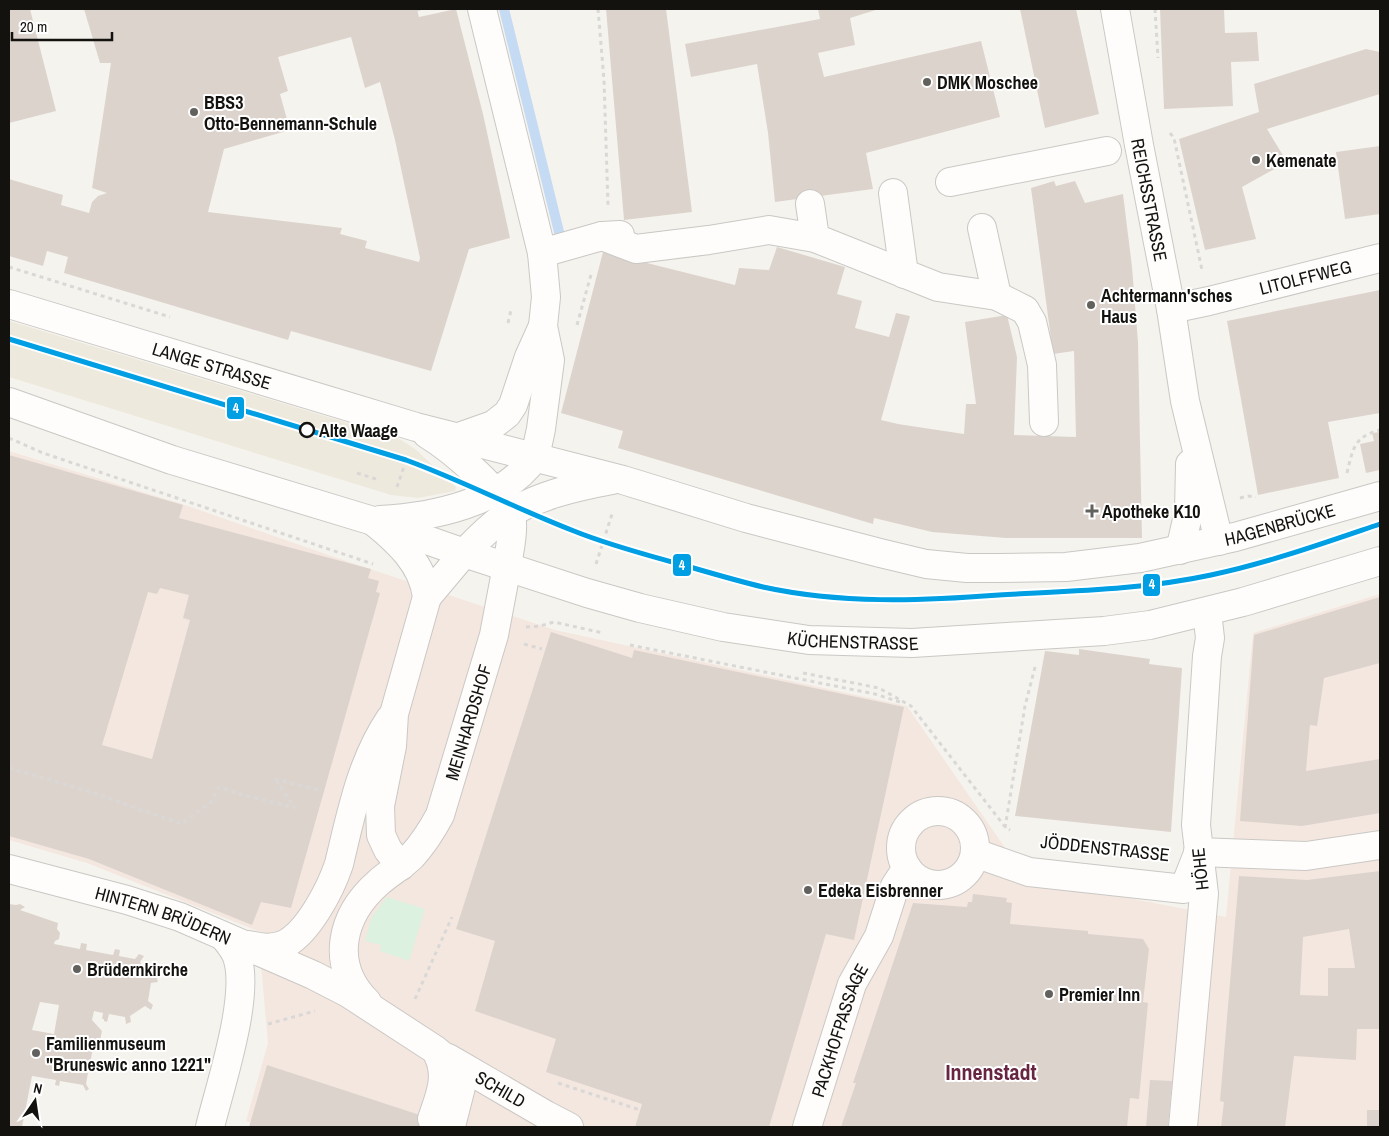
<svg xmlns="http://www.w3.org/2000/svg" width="1389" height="1136" font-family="'Archivo Narrow',sans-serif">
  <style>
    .commercial { fill: #f4e7e0 }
    .built { fill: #eee9dd }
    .green { fill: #dcf1df }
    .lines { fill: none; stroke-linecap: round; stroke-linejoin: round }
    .stream { stroke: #c5daf3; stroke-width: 10 }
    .building { fill: #ddd3cd; fill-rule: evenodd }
    .minor-casing { stroke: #cac8c4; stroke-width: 30 }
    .major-casing { stroke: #cac8c4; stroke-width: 30 }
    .path { stroke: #d9d8d6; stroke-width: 3; stroke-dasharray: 4 4; stroke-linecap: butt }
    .minor { stroke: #fefdfc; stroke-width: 28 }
    .major { stroke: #fefdfc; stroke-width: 28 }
    .tram-1-casing { stroke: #fff; stroke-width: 9 }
    .tram-1 { stroke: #009ee3; stroke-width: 5 }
    .poi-dot { fill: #62615d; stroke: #fff; stroke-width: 2 }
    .stop-dot { fill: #fff; stroke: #13120f; stroke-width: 2.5 }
    .labels { text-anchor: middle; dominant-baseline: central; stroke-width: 4; stroke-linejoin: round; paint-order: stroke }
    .poi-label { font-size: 18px; font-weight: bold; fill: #13120f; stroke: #fff; text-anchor: start }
    .street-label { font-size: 18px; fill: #13120f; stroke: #fff }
    .stop-label { font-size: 18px; font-weight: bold; fill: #13120f; stroke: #fff; text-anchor: start }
    .district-label { font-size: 22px; font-weight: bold; fill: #672542; stroke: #fff }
    .line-badge { stroke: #fff; stroke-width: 2 }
    .badge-label { font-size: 14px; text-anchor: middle; font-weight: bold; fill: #fff }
  </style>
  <rect width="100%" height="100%" fill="#f5f3ee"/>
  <path class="commercial" d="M9,451L185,505L340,559L555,630L907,706L1026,878L1226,917L1253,633L1380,594V1127H262L246,1121L268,1043L258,931L87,863L9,840Z"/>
  <path class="built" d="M9,321L398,438L415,449L456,487L455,491L418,498L391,495L9,377Z"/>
  <path class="green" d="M387,897L425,909L409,961L380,951L381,945L365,941L371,918Z"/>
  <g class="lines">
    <path class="stream" d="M504,9L561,240"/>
  </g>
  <path class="building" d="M9,9H30L56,111L9,123Z
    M84,9H417L419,17L456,9L483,114L510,238L469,249L431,371L291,331L288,340L64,273L68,257L47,251L43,266L9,256V179L63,195L61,205L89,213L92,202L98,196L107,193L92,188L111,63H100ZM351,37L365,88L380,82L395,140L420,258L419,262L365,248L367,241L340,234L342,228L208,212L224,149L290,130L280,94L288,91L278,57Z
    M606,9H666L692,212L624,220Z
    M818,9H879L850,18L855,45L818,53L824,77L981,41L1000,117L866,153L873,189L775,202L768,133L757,64L691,77L685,44L820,19Z
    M1020,9H1076L1099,114L1045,128Z
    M1160,9H1224L1225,33L1257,32L1259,61L1231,62L1233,106L1164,109Z
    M1366,49L1380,52V94L1267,129L1287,162L1242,187L1256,239L1205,250L1179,139L1259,112L1254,84Z
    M1380,146V214L1345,219L1336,152Z
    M1054,181L1056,186L1075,181L1085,203L1123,194L1132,267L1138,342L1142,538H1006L932,532L874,518L873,524L618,448L623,431L561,413L603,252L735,285L739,268L769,270L777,247L845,267L837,294L862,301L855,328L889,337L896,313L910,316L881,420L898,424L964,434L966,404H976L965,322L1007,315L1017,357L1014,435L1076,437L1074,351L1053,354L1031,188Z
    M1380,290V413L1328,422L1339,478L1258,495L1227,321Z
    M1380,432V470L1366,473L1360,444L1374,441L1372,433Z
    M9,455L183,505L179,518L371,569L368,578L379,581L376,592L380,593L291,908L261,902L252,925L89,859L9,836ZM160,588L189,595L183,618L190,620L152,759L102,745L148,592L157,594Z
    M1380,597V663L1324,678L1317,726L1310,725L1306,771L1380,759V813L1302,826L1240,821L1254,635Z
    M551,632L632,658L634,650L904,707L854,940L826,934L769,1127H635L642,1104L546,1072L556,1039L475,1011L495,941L456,929Z
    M1079,649L1150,659L1149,664L1182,668L1171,832L1015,816L1045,651L1079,655Z
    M1380,871V1029H1357L1356,1060L1294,1056L1285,1127H1221L1224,1102L1220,1101L1239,876L1307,880ZM1349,929L1355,968H1328V996L1300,995L1303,937Z
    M973,894L1007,898L1006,902L1012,903L1010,924L1088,931V934L1143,939L1149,949L1143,1002L1148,1003L1139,1099L1130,1098L1127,1127H841L856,1083H853L913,903L967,907L968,902H972Z
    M9,904L16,905L20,904L25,907L20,910L58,923L57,929L60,933L59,939L55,941L54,944L80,949L81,943L87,944L86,950L113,955L115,949L120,950L119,956L135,959L139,954L144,956L140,962L151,977L156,976L158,982L151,983L148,1001L153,1005L151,1010L145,1006L130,1016L131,1022L126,1024L125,1017L109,1014L107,1022L104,1021V1019H102L103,1013L94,1011L92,1020L102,1031L100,1041L94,1044L90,1063H95L94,1068L89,1067L86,1084L89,1089L86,1091L83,1085L60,1081L59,1086L55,1085L56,1080L32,1076L22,1127H9ZM40,1002L59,1005L54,1034L32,1030Z
    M267,1065L432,1119L455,1127H249Z
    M1150,1080L1172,1081L1168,1127H1146Z
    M1367,1110H1380V1127H1367Z"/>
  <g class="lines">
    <defs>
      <g id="minor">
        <path d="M482,9L542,253L546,297L543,326L550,360L541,429L535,457"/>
        <path id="s1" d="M1115,9L1139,145L1171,309L1185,401L1219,541"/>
        <path d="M950,182L1107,151"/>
        <path d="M893,193L904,274"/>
        <path d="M810,204L815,238"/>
        <path d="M982,228L997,296"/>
        <path d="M602,236L636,249L709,240L769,230L815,238L938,287L997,296L1025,310L1032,322L1042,365L1044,422"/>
        <path d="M542,253L602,236L620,235"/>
        <path id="s2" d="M1171,309L1209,301L1380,258"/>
        <path d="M459,437L493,425L507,414L513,405L529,357L543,326"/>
        <path d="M373,521C398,541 423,564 427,597L394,714L392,746L380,806L381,835L388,850L401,866"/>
        <path d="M1180,550L1189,511L1190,464"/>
        <path d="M427,597L464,553"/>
        <circle cx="938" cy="848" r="37"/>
        <path d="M1198,852L1306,856L1380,845"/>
        <path d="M975,853L1029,872L1184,889L1197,856"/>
        <path id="s3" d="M9,869L127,900L180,917L313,975L348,993L434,1049L455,1066L460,1075L461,1087L451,1126"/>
        <path d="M249,945C260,948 272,949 283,945C308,934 331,888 339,864C351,814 361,762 390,719"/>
        <path id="s4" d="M367,1002C329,964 341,915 379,882C389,873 402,866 412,856C423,844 432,830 440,815L494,635L507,566"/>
        <path id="s5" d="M448,1058L546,1115L569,1127"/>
        <path d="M432,1119C439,1098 449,1077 438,1055"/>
        <path d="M210,1127C220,1086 249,1000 238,960C236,951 230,944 224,937"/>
        <path id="s6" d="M807,1127L852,984L879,936L895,886L907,868"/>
        <path d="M1183,1127L1204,894L1196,825L1207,656L1210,638L1207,612"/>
      </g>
      <g id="major">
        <path id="s7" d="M9,304L416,427L623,480L746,518L880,553L926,564L967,568H999L1066,567L1140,558L1235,537L1380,496"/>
        <path id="s8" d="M9,402L172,460L373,521L464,553L587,593L640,608L723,627L809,640L912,643L1104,631L1150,625L1243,602L1380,561"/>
        <path d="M427,434C450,448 509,496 512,523C513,537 509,552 507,566"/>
        <path d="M380,520C433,517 503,503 535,457"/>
        <path d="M464,553C476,541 487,529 501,519C534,496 574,487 612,480"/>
      </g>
    </defs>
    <use href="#minor" class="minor-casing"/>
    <use href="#major" class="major-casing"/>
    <path class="path" d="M598,9L604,80L608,205
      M1155,9L1158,58
      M417,10L420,9
      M1170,133L1174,138L1202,270
      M9,267L170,317
      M508,323L511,310
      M577,325L592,271
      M9,438L43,453L373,564
      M357,473L376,479
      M1347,473C1353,448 1354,437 1380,430
      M397,487L407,458
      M1240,498L1248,496L1256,497
      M596,564L613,511
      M526,627L540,626L554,622L603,633
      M524,644L542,649
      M630,645L875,694L903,703
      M803,673L879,688L911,706L1006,828L1010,830
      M9,768L88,791L181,824L211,802L219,787L244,795L295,808
      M275,779L318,790
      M276,780L295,808
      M1005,828L1025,706L1035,667
      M415,999L452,917
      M268,1024L315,1011
      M558,1083L640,1110"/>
    <use href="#minor" class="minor"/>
    <use href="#major" class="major"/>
    <defs>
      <path id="tram-1" d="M9,339L406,460C463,481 517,509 574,531C611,546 651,556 690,567C714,574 738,581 763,587C841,604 920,601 999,595C1070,591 1141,590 1211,575C1268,563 1324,543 1380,524"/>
    </defs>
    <use href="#tram-1" class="tram-1-casing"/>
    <use href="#tram-1" class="tram-1"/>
  </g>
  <g class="poi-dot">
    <circle cx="927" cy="82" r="5"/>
    <circle cx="194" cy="112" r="5"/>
    <circle cx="1256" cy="160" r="5"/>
    <circle cx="1091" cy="305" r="5"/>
    <path d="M1089.5 503.5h5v5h5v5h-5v5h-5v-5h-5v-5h5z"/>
    <circle cx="808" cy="890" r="5"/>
    <circle cx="77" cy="969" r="5"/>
    <circle cx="1049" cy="994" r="5"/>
    <circle cx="36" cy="1053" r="5"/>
  </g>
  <circle class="stop-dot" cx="307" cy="430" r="7"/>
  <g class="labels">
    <g class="poi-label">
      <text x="937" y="82">DMK Moschee</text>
      <text x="204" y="102">BBS3<tspan x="204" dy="21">Otto-Bennemann-Schule</tspan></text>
      <text x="1266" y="160">Kemenate</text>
      <text x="1101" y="295">Achtermann'sches<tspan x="1101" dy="21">Haus</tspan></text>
      <text x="1102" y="511">Apotheke K10</text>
      <text x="818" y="890">Edeka Eisbrenner</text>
      <text x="87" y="969">Brüdernkirche</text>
      <text x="1059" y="994">Premier Inn</text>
      <text x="46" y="1043">Familienmuseum<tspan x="46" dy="21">"Bruneswic anno 1221"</tspan></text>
    </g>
    <g class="street-label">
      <text stroke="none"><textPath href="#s1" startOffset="194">REICHSSTRASSE</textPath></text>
      <text stroke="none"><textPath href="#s2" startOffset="138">LITOLFFWEG</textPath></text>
      <text stroke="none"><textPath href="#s7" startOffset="212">LANGE STRASSE</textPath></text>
      <text stroke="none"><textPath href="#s7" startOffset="1312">HAGENBRÜCKE</textPath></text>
      <text stroke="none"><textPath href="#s8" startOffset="880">KÜCHENSTRASSE</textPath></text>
      <text stroke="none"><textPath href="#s4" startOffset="326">MEINHARDSHOF</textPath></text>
      <text transform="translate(1105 848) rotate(6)">JÖDDENSTRASSE</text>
      <text transform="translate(1200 869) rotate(-96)">HÖHE</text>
      <text stroke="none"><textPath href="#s3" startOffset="161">HINTERN BRÜDERN</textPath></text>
      <text stroke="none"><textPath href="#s6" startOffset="102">PACKHOFPASSAGE</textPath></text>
      <text stroke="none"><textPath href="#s5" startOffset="61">SCHILD</textPath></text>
    </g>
    <g class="stop-label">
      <text x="319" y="430">Alte Waage</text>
    </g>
    <g class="district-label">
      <text x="991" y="1072">Innenstadt</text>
    </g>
  </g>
  <g class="line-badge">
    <rect x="226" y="396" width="19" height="24" rx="5" fill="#009ee3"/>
    <rect x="672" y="553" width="20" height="24" rx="5" fill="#009ee3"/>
    <rect x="1142" y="573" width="19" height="24" rx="5" fill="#009ee3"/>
  </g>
  <g class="badge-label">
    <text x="236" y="413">4</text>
    <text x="682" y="570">4</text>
    <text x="1152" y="589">4</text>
  </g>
  <rect width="1389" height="1136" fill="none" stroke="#13120f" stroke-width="20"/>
  <g transform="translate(35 1101) rotate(13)" stroke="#ffffff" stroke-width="4" paint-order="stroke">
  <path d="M0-4L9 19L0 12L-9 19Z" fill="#13120f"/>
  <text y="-8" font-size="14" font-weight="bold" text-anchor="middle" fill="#13120f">N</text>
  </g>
  <path d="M12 32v8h100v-8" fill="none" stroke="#13120f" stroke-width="2.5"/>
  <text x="20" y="32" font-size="15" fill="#13120f" stroke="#ffffff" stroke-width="4" paint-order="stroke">20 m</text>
</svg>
